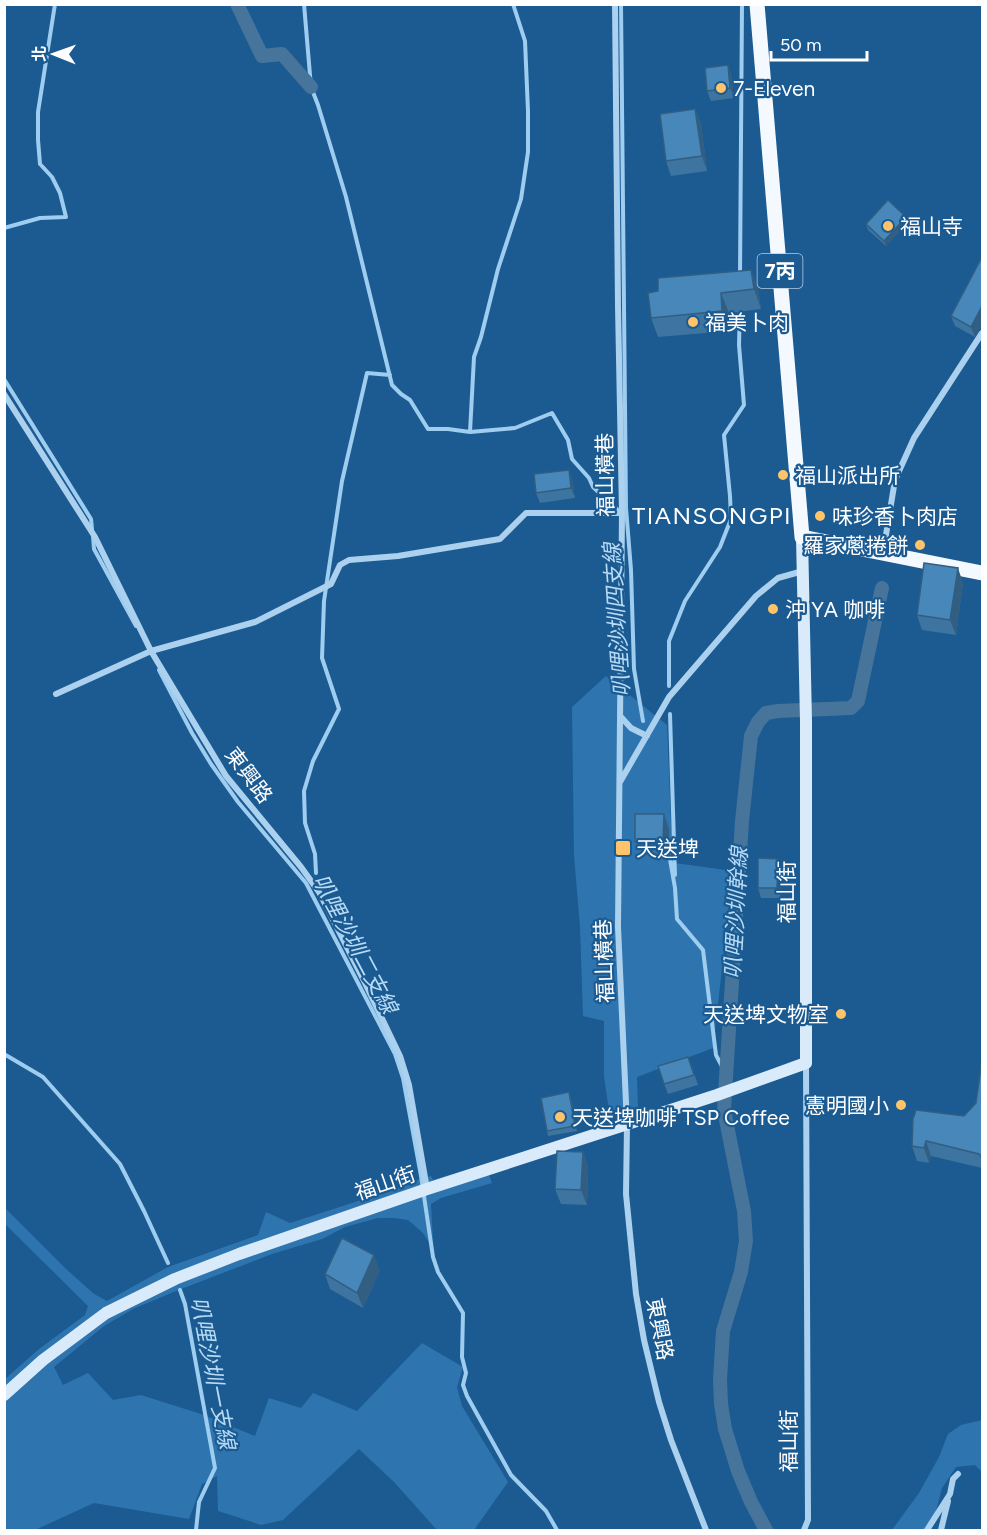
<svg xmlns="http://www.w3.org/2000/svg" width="987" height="1535" font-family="Figtree,'Noto Sans TC',sans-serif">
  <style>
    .green { fill: #2e75af }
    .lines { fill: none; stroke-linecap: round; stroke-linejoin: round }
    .stream { stroke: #9ecdf0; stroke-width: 4 }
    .canal { stroke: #47749b; stroke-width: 14 }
    .street { stroke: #abd1ef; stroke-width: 6 }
    .secondary { stroke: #d9ebfa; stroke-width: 12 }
    .primary { stroke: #f3f9ff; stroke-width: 15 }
    .wall { fill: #3e74a0 }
    .shaded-wall { fill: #325e82 }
    .building { fill: #4887ba; stroke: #325e82; stroke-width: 1.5 }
    .poi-dot { fill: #ffc469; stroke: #1b5b92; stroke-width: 2 }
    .labels { text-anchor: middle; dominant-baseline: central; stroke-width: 4.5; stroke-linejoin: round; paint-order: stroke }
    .shield { fill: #1b5b92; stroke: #bbcede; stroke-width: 1.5 }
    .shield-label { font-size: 20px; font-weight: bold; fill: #fff }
    .poi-label { font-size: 21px; fill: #fff; stroke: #1b5b92; text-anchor: start }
    .street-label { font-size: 21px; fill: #fff; stroke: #1b5b92 }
    .water-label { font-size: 22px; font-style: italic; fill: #b7daf5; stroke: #1b5b92 }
    .quarter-label { font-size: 24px; letter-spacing: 1.5px; fill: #fff; stroke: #1b5b92 }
  </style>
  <rect width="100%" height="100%" fill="#1b5b92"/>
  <path class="green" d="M606,676L667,725L671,821L675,863L733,871L713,1048L637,1077L638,1109L610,1118L604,1076V1021L583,1016L580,927L574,855L572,707Z
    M485,1164L492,1183L441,1198L431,1204L434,1260L429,1242L422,1232L408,1220L394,1218H378L345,1227L322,1239L272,1254L176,1291L133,1309L104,1326L54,1367L63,1385L88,1373L113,1400L141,1395L201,1414L255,1436L269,1398L301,1408L313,1393L357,1411L422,1343L463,1367L457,1387L462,1406L508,1482L474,1530H437L394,1482L359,1449L283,1520L261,1525L218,1511L217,1476L202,1484L189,1519L94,1503L35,1530H5V1379L39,1349L85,1315L88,1306L5,1224L4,1207L66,1269L94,1294L107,1301L168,1267L258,1235L266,1212L290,1223L414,1183L417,1180L431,1176L433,1180Z
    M982,1420V1472L975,1465L956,1467L942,1488L931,1530H892L919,1493L939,1457L948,1434L961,1425Z"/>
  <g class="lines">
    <path class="stream" d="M304,4L311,87L318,105L346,197L392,385L401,394L410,400L428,429H448L470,432
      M513,4L525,41L528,111V152L521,199L498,269L481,337L474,357L470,432L515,428L552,413L568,440L572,459L589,478L593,487L621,513
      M621,4L626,508L631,570L634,669L643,721
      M4,228L40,218L66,217L60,193L52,177L40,164L38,140V112L55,4
      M740,275L742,4
      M4,379L91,519L92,529
      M93,536L94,549L136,626
      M159,670L192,733L211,764L238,802L306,883L395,1054L403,1078L421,1176L433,1257L438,1272L463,1313L462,1357L466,1373L463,1385L467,1396L511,1475L546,1511L557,1530
      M669,686V641L685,601L720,547L731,519L730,496L724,435L744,405L739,345L740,307
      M670,714L675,875
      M668,848L675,888L677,919L703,950L716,1055L726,1074
      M316,873L315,854L305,823L304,791L313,761L339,709L322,658L324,601L342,481L367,373L390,375
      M4,1054L43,1077L120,1164L144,1211L168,1263
      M180,1290L185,1304L215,1468L199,1502L196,1530"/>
    <path class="canal" d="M237,4L262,56L282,54L311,87
      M766,1530L751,1502L738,1471L725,1429L721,1404L720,1380L723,1331L741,1272L746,1241L744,1211L724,1110L742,821L751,736L758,722L766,713L778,711L851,708L858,701L882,588"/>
    <path class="street" d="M615,4L618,306L622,513L618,927L627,1125L626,1194L636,1294L644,1340L659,1402L671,1440L706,1530
      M4,394L95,537L151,651L226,776L301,867L319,892L364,981L400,1056L409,1085L427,1189
      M883,553L895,480L914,438L982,333
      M56,694L151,651L255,622L331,584L340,565L349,560L398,556L500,539L526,513H622
      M621,717L631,728L647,736
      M620,782L669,697L756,596L778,578L803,571
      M804,1530L808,1520L806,1064
      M927,1530L950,1494L953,1479L958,1474
      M941,1530L948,1501"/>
    <path class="secondary" d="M4,1395L43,1360L106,1313L175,1279L239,1254L427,1189L717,1095L806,1063V721L802,537"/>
    <path class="primary" d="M757,4L802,537L982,573"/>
  </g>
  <path class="wall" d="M728,65L731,75L734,98L711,101L707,91Z
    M695,109L701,124L707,171L671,176L666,161Z
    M908,222L886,246L868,230L866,224Z
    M982,257V323L975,337L955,326L951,316Z
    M751,270L758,289L761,309L729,313L730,331L658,337L651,318L658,291Z
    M569,470L572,480L575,498L540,503L536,493Z
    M963,583L956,635L922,630L917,615Z
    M664,814L669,829V857H640L635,842Z
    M778,859L782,869L781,898H761L758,888Z
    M982,1060V1168L931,1156L929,1163L917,1161L912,1146L964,1116L976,1103Z
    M692,1067L698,1085L668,1094L664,1084Z
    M571,1098L577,1131L548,1136L547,1131Z
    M583,1152L588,1167L587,1205L561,1204L555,1189Z
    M380,1270L363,1308L330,1289L325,1274Z"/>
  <path class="shaded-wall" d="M728,65L731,75L734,98L730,88Z
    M695,109L701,124L707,171L702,156Z
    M906,217L908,222L886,246L884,241Z
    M751,270L758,289L761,309L754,289Z
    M721,293L729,313L730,331L722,311Z
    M982,306V323L975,337L971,327Z
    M569,470L572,480L575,498L571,488Z
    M958,568L963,583L956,635L950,620Z
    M664,814L669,829V857L663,842Z
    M778,859L782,869L781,898L777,888Z
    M569,1092L571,1098L577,1131L575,1126Z
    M926,1141L931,1156L929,1163L924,1148Z
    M583,1152L588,1167L587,1205L581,1190Z
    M374,1255L380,1270L363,1308L357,1293Z"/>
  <path class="building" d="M728,65L730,88L707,91L705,68Z
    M695,109L702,156L666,161L660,114Z
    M888,200L906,217L884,241L866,224Z
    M982,257V306L971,327L951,316Z
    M751,270L754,289L721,293L722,311L651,318L648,293L658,291V278Z
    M569,470L571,488L536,493L534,474Z
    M924,563L958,568L950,620L917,615Z
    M635,814H664L663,842H635Z
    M758,858L778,859L777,888H758Z
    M688,1057L694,1075L664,1084L658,1066Z
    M982,1060V1158L979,1154L926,1141L924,1148L912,1146L913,1119L916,1110L964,1116L976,1103Z
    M569,1092L575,1126L547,1131L541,1098Z
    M557,1151L583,1152L581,1190L555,1189Z
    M342,1238L374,1255L357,1293L325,1274Z"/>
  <g class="poi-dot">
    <circle cx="721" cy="88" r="6"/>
    <circle cx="888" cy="226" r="6"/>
    <circle cx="693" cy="322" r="6"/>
    <circle cx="783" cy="475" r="6"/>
    <circle cx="820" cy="516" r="6"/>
    <circle cx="920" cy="545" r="6"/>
    <circle cx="773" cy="609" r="6"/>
    <rect x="615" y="840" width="16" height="16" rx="3"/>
    <circle cx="841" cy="1014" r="6"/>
    <circle cx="901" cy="1105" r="6"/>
    <circle cx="560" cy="1117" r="6"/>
  </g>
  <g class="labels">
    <rect class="shield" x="757.5" y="254" width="45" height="34" rx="4.5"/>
    <g class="shield-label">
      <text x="780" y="271">7丙</text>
    </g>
    <g class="poi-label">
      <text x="733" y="88">7-Eleven</text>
      <text x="900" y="226">福山寺</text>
      <text x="705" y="322">福美卜肉</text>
      <text x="795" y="475">福山派出所</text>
      <text x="832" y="516">味珍香卜肉店</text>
      <text x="908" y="545" text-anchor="end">羅家蔥捲餅</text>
      <text x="785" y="609">沖 YA 咖啡</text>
      <text x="636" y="848">天送埤</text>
      <text x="829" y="1014" text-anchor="end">天送埤文物室</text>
      <text x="889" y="1105" text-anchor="end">憲明國小</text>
      <text x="572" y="1117">天送埤咖啡 TSP Coffee</text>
    </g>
    <g class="street-label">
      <text transform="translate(605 475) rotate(-91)">福山橫巷</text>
      <text transform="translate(249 775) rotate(53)">東興路</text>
      <text transform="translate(786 892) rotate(-90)">福山街</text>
      <text transform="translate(604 961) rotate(-92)">福山橫巷</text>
      <text transform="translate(385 1183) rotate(-19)">福山街</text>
      <text transform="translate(660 1329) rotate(79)">東興路</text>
      <text transform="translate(788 1441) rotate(-90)">福山街</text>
    </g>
    <g class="water-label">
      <text transform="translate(617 620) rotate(-94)">叭哩沙圳四支線</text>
      <text transform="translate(736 913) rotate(-87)">叭哩沙圳幹線</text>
      <text transform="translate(355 944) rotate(62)">叭哩沙圳二支線</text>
      <text transform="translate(213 1373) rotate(79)">叭哩沙圳一支線</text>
    </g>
    <g class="quarter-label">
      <text x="712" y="515">TIANSONGPI</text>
    </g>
  </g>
  <rect width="987" height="1535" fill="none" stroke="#ffffff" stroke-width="12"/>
  <g transform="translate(54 54) rotate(271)" stroke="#1b5b92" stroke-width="4.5" paint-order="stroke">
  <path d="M0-4.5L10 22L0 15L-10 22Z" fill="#ffffff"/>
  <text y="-9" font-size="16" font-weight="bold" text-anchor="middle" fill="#ffffff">北</text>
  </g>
  <path d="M771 51v9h96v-9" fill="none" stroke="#ffffff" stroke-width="3"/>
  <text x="780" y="51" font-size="18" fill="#ffffff" stroke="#1b5b92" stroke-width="4.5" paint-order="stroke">50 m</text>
</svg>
